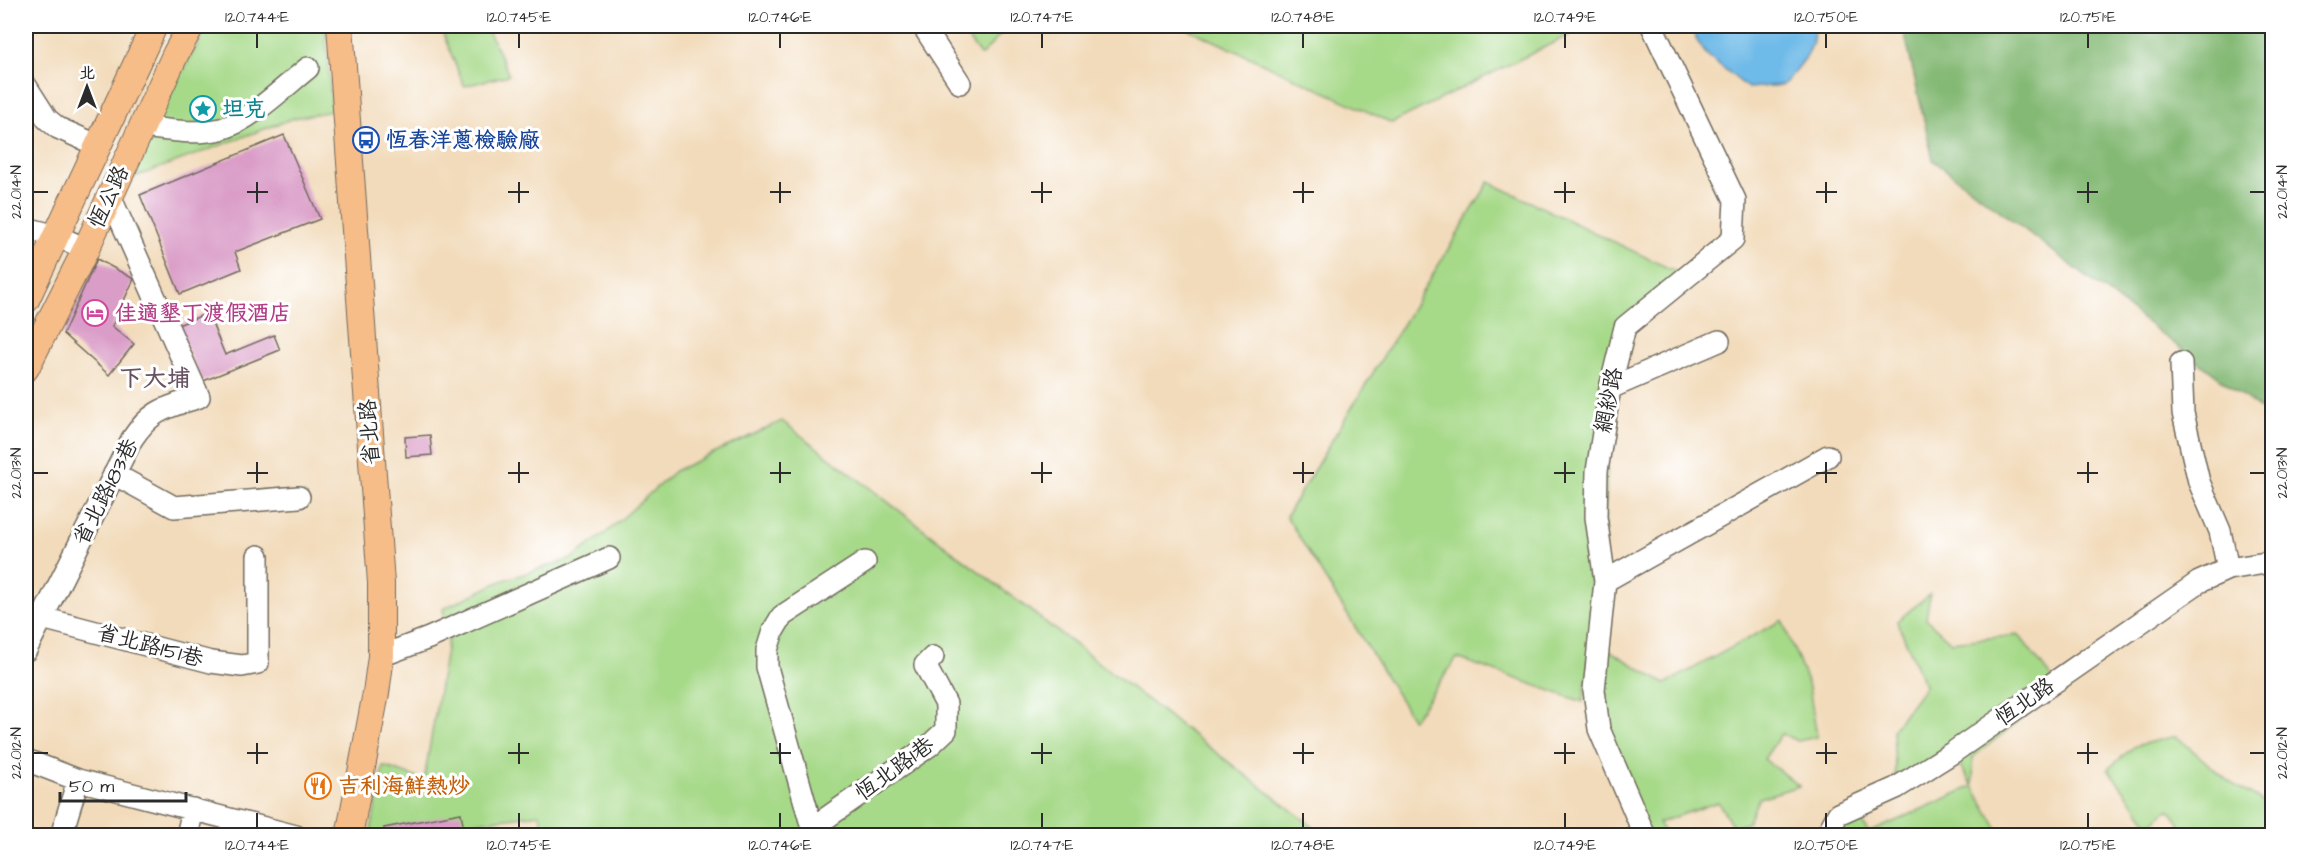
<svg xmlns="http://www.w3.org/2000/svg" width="2298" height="861" font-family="'Architects Daughter','LXGW WenKai TC',sans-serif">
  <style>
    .green { fill: #a6d988; stroke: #68825a; stroke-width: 1.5 }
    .forest { fill: #84b974; stroke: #587250; stroke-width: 1.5 }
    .water { fill: #6ebae8; stroke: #4c728a; stroke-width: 1.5 }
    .building { fill: #da9dc8 }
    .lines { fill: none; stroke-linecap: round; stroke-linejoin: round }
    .minor-casing { stroke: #71695d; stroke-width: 24 }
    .major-casing { stroke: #71695d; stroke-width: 28 }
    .minor { stroke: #fff; stroke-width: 21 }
    .major { stroke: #f7bd88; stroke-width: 26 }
    .ticks { fill: none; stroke: #2b2b2b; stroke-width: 2 }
    .labels { text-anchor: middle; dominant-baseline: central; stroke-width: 6; stroke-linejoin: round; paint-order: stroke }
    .culture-label { font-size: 22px; font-weight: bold; fill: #0d838f; stroke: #fff; text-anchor: start }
    .transit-label { font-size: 22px; font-weight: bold; fill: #164399; stroke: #fff; text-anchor: start }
    .street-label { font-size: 22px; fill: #2b2b2b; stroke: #fff }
    .hotel-label { font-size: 22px; font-weight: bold; fill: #b23c85; stroke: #fff; text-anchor: start }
    .food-label { font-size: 22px; font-weight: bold; fill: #c56008; stroke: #fff; text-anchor: start }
    .neighbourhood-label { font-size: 24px; font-weight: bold; fill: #685362; stroke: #fff }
    .neatline { fill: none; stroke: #2b2b2b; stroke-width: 2 }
    .ticks-label { font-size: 15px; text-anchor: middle; fill: #2b2b2b }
  </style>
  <rect width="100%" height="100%" fill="#fff"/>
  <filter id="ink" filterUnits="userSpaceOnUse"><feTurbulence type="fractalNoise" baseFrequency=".0167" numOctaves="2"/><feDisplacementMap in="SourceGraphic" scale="12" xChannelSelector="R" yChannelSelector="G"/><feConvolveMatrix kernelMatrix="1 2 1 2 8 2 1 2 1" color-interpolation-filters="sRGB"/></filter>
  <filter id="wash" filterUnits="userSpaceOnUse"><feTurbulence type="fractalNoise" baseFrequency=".008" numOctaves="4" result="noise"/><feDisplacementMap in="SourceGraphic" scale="24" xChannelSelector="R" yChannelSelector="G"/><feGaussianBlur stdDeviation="1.35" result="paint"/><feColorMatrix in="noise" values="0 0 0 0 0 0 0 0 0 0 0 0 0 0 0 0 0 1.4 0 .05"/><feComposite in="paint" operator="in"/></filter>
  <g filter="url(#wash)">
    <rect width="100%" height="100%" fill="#f2dbbb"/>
    <path class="green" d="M208,26H325L332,111L294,118L127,180L147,135Z
      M440,26H486L509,75L464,86Z
      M958,26H1008L981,56Z
      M1182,26H1587L1392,123Z
      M1489,182L1689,278L1625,327L1610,388L1603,567L1605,581L1583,702L1457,658L1413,720L1286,516Z
      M782,421L1324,835L545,836L540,814L468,823L470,835L370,836L383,766L424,780L448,638L443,609L501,581L571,559L607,532L675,471Z
      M1930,594L1926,619L1951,642L2019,635L2053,680L2064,686L1973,757V786L2001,835L1837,836L1853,809L1869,833L1973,786L1952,753L1896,788L1893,729L1925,686L1897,621Z
      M1782,620L1809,687L1817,737L1798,741L1781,734L1764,759L1799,786L1759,798L1747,823L1734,828L1718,802L1658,823L1666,835H1649L1609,743L1604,682L1609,650L1665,684Z
      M2176,736L2229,782L2272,807V835H2188L2169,809L2150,825L2108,769L2135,746Z"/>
    <path class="forest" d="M1903,26H2272V418L1933,160Z"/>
    <path class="water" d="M1695,26H1812C1820,47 1796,70 1783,85L1748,88L1706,54L1696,39Z"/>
    <g id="blocks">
      <path class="building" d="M284,135L320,219L235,252L241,269L180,294L140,195Z
        M97,259L134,279L112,326L134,344L109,375L63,334Z
        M208,313L225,355L274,335L280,350L201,382L178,325Z
        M430,435L432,455L406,457L405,437Z
        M461,813L465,836H382L384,828Z"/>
    </g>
  </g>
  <g filter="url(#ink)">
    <use href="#blocks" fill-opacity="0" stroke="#71695d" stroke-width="1.5"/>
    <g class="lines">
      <defs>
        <path id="minor" d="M923,26L960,83
          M26,86L47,119L58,128L99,146
          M142,127C168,130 195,135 221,129C250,121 284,87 308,68
          M26,228L57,236L86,249
          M2181,363L2183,413L2199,482L2220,531L2228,569
          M1610,388L1719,341
          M114,474L174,507L299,497
          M1605,581L1828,456
          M42,618L211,662L242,666L258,663V556
          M26,650L132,439C152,409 166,408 199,397L110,196
          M381,656L429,638L609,558
          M26,760L78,780L296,836
          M812,828L767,667V650L773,631L782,616L865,562
          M61,836L78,780
          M187,836L193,809
          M810,836L812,828L929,746L946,730V704L925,665L933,657
          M1645,836L1599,729L1594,690L1605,581L1596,517L1597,471L1610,388L1625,327L1733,239L1735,200L1652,26
          M1826,836L1838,814L1896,788L1952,753L2199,582L2228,569L2272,562"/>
        <path id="major" d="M340,26L381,583V656L376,693L349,836
          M26,300L154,26
          M26,368L86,249L176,53L191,26"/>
      </defs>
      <use href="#minor" class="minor-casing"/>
      <use href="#major" class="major-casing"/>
      <use href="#minor" class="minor"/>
      <use href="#major" class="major"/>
    </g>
  </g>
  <path class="ticks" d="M257,33V48M519,33V48M780,33V48M1042,33V48M1303,33V48M1565,33V48M1826,33V48M2088,33V48M257,182V203M519,182V203M780,182V203M1042,182V203M1303,182V203M1565,182V203M1826,182V203M2088,182V203M33,192H48M247,192H268M508,192H529M770,192H791M1031,192H1052M1293,192H1314M1554,192H1575M1816,192H1837M2077,192H2098M2250,192H2265M257,462V483M519,462V483M780,462V483M1042,462V483M1303,462V483M1565,462V483M1826,462V483M2088,462V483M33,473H48M247,473H268M508,473H529M770,473H791M1031,473H1052M1293,473H1314M1554,473H1575M1816,473H1837M2077,473H2098M2250,473H2265M257,743V764M519,743V764M780,743V764M1042,743V764M1303,743V764M1565,743V764M1826,743V764M2088,743V764M33,753H48M247,753H268M508,753H529M770,753H791M1031,753H1052M1293,753H1314M1554,753H1575M1816,753H1837M2077,753H2098M2250,753H2265M257,813V828M519,813V828M780,813V828M1042,813V828M1303,813V828M1565,813V828M1826,813V828M2088,813V828"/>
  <defs>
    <symbol id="sight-ring" viewBox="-11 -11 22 22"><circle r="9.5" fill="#fff" stroke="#0f9aa8" stroke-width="1.5"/><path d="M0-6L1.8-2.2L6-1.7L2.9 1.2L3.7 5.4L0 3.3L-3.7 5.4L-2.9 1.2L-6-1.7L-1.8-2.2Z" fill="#0f9aa8"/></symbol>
    <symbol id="bus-ring" viewBox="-11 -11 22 22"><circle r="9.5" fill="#fff" stroke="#1a4fb4" stroke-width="1.5"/><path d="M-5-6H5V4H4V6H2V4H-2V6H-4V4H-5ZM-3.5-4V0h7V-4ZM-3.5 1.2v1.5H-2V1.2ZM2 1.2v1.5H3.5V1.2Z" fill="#1a4fb4"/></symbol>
    <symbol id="hotel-ring" viewBox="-11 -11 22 22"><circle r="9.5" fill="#fff" stroke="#d1479c" stroke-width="1.5"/><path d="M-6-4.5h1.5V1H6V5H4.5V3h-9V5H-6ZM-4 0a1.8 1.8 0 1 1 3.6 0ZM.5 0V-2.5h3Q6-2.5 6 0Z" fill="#d1479c"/></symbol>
    <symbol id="restaurant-ring" viewBox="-11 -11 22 22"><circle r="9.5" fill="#fff" stroke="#e8710a" stroke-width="1.5"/><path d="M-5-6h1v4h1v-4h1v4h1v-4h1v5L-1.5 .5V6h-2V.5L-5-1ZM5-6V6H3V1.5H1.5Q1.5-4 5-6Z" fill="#e8710a"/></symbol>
  </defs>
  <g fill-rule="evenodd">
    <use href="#sight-ring" x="188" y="94" width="30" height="30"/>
    <use href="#bus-ring" x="351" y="125" width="30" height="30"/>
    <use href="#hotel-ring" x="80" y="298" width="30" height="30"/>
    <use href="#restaurant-ring" x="303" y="771" width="30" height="30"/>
  </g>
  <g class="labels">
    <g class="culture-label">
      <text x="222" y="109">坦克</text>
    </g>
    <g class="transit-label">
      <text x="386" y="140">恆春洋蔥檢驗廠</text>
    </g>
    <g class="street-label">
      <text transform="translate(109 197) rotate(-65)">恆公路</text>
      <text transform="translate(1609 400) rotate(-79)">網紗路</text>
      <text transform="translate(370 432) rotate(-94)">省北路</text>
      <text transform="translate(106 492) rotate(-63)">省北路183巷</text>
      <text transform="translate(150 646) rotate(15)">省北路151巷</text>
      <text transform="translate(2025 702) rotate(-35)">恆北路</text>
      <text transform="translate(895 769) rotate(-36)">恆北路1巷</text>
    </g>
    <g class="hotel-label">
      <text x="115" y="313">佳適墾丁渡假酒店</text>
    </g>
    <g class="food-label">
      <text x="338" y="786">吉利海鮮熱炒</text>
    </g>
    <g class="neighbourhood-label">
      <text x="155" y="379">下大埔</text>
    </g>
  </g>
  <rect width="2298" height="861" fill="none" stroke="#fff" stroke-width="66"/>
  <g transform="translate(87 87)" stroke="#ffffff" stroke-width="4.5" paint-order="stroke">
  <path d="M0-4.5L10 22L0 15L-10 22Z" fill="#2b2b2b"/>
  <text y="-9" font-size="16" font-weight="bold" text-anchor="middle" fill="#2b2b2b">北</text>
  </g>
  <path d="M60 792v9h126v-9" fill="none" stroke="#2b2b2b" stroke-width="3"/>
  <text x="69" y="792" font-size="18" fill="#2b2b2b" stroke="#ffffff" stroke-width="4.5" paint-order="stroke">50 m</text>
  <rect x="33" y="33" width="2232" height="795" class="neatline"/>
  <g class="ticks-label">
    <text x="257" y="22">120.744°E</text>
    <text x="519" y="22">120.745°E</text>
    <text x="780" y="22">120.746°E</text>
    <text x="1042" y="22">120.747°E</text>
    <text x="1303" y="22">120.748°E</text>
    <text x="1565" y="22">120.749°E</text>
    <text x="1826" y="22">120.750°E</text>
    <text x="2088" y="22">120.751°E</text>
    <text transform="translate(16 192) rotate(-90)" y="5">22.014°N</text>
    <text transform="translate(2282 192) rotate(-90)" y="5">22.014°N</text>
    <text transform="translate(16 473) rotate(-90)" y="5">22.013°N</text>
    <text transform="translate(2282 473) rotate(-90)" y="5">22.013°N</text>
    <text transform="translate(16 753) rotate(-90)" y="5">22.012°N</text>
    <text transform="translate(2282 753) rotate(-90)" y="5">22.012°N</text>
    <text x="257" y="850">120.744°E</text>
    <text x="519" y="850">120.745°E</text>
    <text x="780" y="850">120.746°E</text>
    <text x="1042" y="850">120.747°E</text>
    <text x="1303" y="850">120.748°E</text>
    <text x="1565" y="850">120.749°E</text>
    <text x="1826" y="850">120.750°E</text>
    <text x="2088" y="850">120.751°E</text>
  </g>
</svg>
